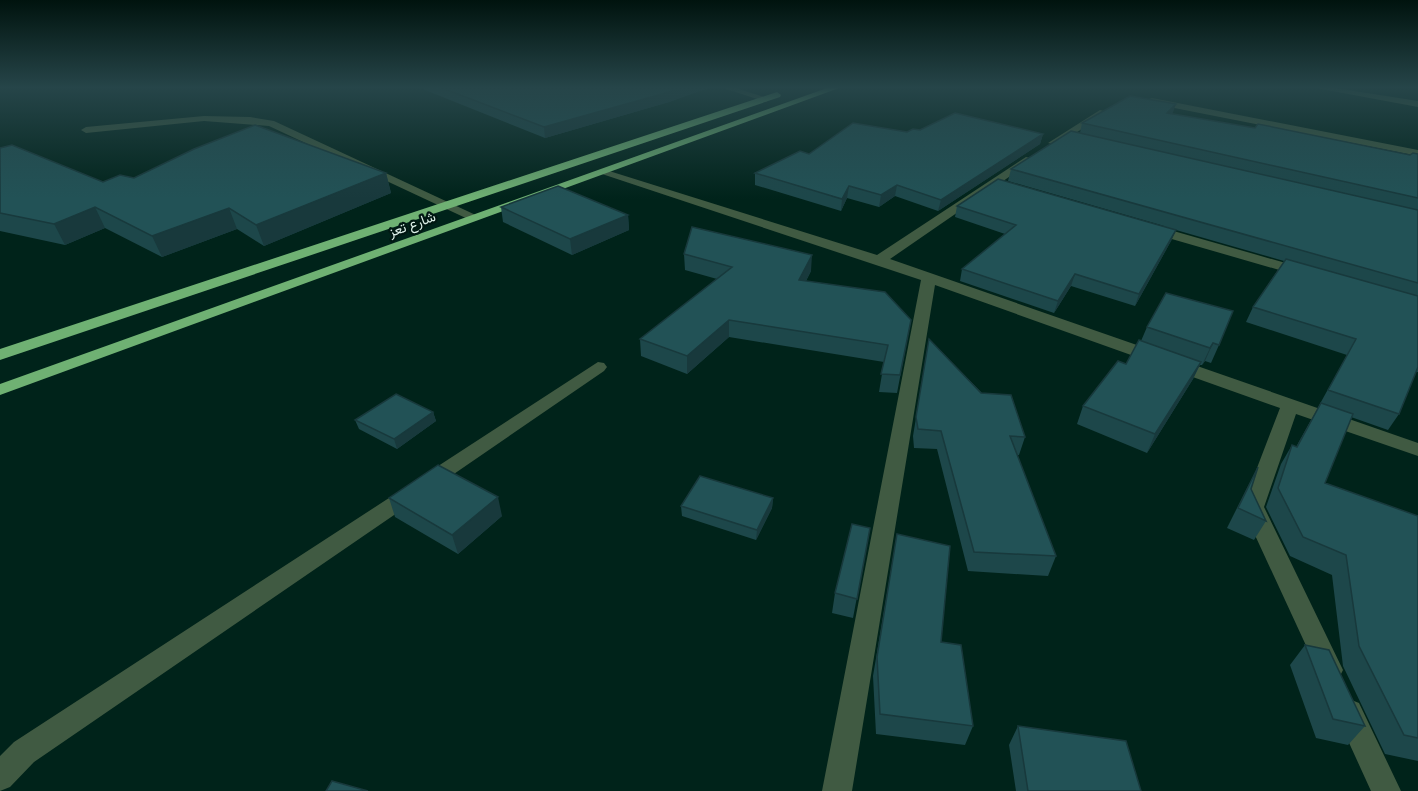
<svg xmlns="http://www.w3.org/2000/svg" width="1418" height="791" font-family="Cabin,Vazirmatn,sans-serif">
  <style>
    .lines { fill: none; stroke-linecap: round; stroke-linejoin: round }
    .minor { fill: #405a42; fill-rule: evenodd }
    .highway { fill: #6fb173; fill-rule: evenodd }
    .wall { fill: #1d474a }
    .shaded-wall { fill: #18393c }
    .building { fill: #225256; stroke: #18393c; stroke-width: 1.5 }
    .labels { text-anchor: middle; dominant-baseline: central; stroke-width: 4.5; stroke-linejoin: round; paint-order: stroke }
    .far-street-label { font-size: 14px; fill: #ddf0e9; stroke: #001812 }
  </style>
  <rect width="100%" height="100%" fill="#00231a"/>
  <g class="lines">
    <path class="minor" d="M723,88H736L770,99L766,102Z
      M1316,88H1335L1418,101V107Z
      M1152,98L1418,150V156L1149,103V99Z
      M1100,110L1108,112L1057,145L1048,143Z
      M204,116L250,117L274,121L480,217L478,220H470L269,126L204,121L86,133L81,130L86,127Z
      M1026,157L1035,159L890,259L1418,443V456L1296,414L1264,507L1343,670L1339,678L1330,682L1321,678L1242,507L1280,408L935,285L852,791H822L921,280L596,172L606,170L877,255Z
      M1149,224L1310,270L1312,273L1310,276H1300L1144,231V225Z
      M598,362L604,363L607,367L604,371L34,762L10,787L0,791V756L14,742Z
      M1349,699L1359,703L1401,791H1371L1335,712L1339,703Z"/>
    <path class="highway" d="M827,88H839L0,395V384Z
      M777,92L781,95L780,97L0,360V349Z"/>
  </g>
  <path class="wall" d="M420,88H708L669,102L545,138Z
    M1173,114L1410,155L1418,154V372H1416L1399,414L1388,430L1351,417L1325,483L1418,516V761L1385,754L1343,666L1332,575L1290,556L1266,507L1281,464L1292,445L1296,447L1347,355L1246,322L1253,307L1284,261L1176,230L1171,241L1135,306L1071,286L1054,313L960,281L962,269L1005,234L955,217L957,206L1164,226L1008,181L1011,169L1080,133L1082,123Z
    M920,130L1043,134L1040,144L938,211L895,196L879,207L847,198L841,211L755,185V173L809,154Z
    M0,148L103,182L134,178L386,173L391,193L264,246L237,229L162,257L105,228L65,245L0,231Z
    M501,207L628,215L629,230L572,255L503,222Z
    M684,254L811,271L806,281L911,320L897,393L879,392L884,362L729,337L687,374L641,356L640,339L717,279L685,270Z
    M1147,327L1219,345L1211,363L1205,361L1202,365H1200L1193,379L1147,453L1077,424L1083,406L1126,364L1141,341Z
    M929,339L1025,437L1019,455H1017L1056,556L1048,576L968,571L937,449L914,448L913,436Z
    M433,412L436,421L397,449L359,429L355,420Z
    M1258,467L1251,489L1266,521L1254,540L1227,528L1248,486Z
    M389,498L502,516L458,554L395,517Z
    M773,498L772,508L756,540L682,516L681,506Z
    M870,528L853,618L832,613L835,593Z
    M897,534L941,642L973,726L965,745L876,734L873,676Z
    M1305,645L1365,726L1348,745L1316,738L1290,665Z
    M1018,726L1141,791H1016L1009,745Z"/>
  <path class="shaded-wall" d="M682,88H708L669,102L545,138L544,127Z
    M1176,104L1172,115L1167,113Z
    M1043,134L1040,144L938,211L941,200Z
    M386,173L391,193L264,246L256,225Z
    M897,185L895,196L879,207L881,195Z
    M849,186L847,198L841,211L842,199Z
    M95,207L105,228L65,245L54,224Z
    M229,208L237,229L162,257L152,236Z
    M628,215L629,230L572,255L570,239Z
    M1176,230L1171,241L1135,306L1139,294Z
    M812,255L811,271L798,296L799,280Z
    M1075,274L1071,286L1054,313L1058,301Z
    M729,320V337L687,374V356Z
    M1213,343L1205,361L1202,365L1210,348Z
    M1201,362L1193,379L1147,453L1155,434Z
    M433,412L436,421L397,449L394,439Z
    M498,497L502,516L458,554L452,535Z
    M773,498L772,508L756,540L757,530Z"/>
  <path class="building" d="M442,88H682L669,92L544,127Z
    M1130,96L1176,104L1167,113L1255,128L1258,124L1410,155L1413,153L1418,154V198L1082,123Z
    M955,113L1043,134L941,200L897,185L881,195L849,186L842,199L755,173L800,151L809,154L853,123L907,132L913,129L920,130Z
    M255,125L386,173L256,225L229,208L152,236L95,207L54,224L0,213V148L12,145L103,182L120,175L134,178L194,149Z
    M1071,131L1418,210V283L1011,169Z
    M998,179L1176,230L1139,294L1075,274L1058,301L962,269L1016,225L957,206Z
    M558,186L628,215L570,239L501,207Z
    M692,227L812,255L799,280L885,292L911,320L900,375L881,374L888,345L729,320L687,356L640,339L732,267L684,254Z
    M1286,259L1418,296V367L1399,414L1328,390L1356,339L1253,307Z
    M1166,293L1233,311L1219,345L1213,343L1210,348L1147,327Z
    M929,339L981,393L1011,395L1025,437L1010,436L1056,556L974,552L941,431L918,429L916,417Z
    M1139,340L1201,362L1155,434L1083,406L1118,361L1126,364Z
    M396,394L433,412L394,439L355,420Z
    M1321,403L1353,414L1325,483L1418,516V738L1404,735L1359,646L1346,555L1303,537L1278,488L1292,445L1297,447Z
    M438,465L498,497L452,535L389,498Z
    M1258,467L1251,489L1266,521L1238,508Z
    M700,476L773,498L757,530L681,506Z
    M852,524L870,528L857,599L835,593Z
    M897,534L950,546L941,642L961,645L973,726L880,714L877,657Z
    M1305,645L1329,650L1365,726L1333,719Z
    M1018,726L1126,741L1141,791H1028Z
    M332,781L368,791H326Z"/>
  <linearGradient id="sky" x2="0" y2="1"><stop stop-color="#00130e"/><stop offset="0.44" stop-color="#264549"/><stop offset="1" stop-color="#264549" stop-opacity="0"/></linearGradient>
  <rect width="1418" height="199" fill="url(#sky)"/>
  <g class="labels">
    <g class="far-street-label">
      <text transform="translate(412 224) rotate(-20)">شارع تعز</text>
    </g>
  </g>
</svg>
